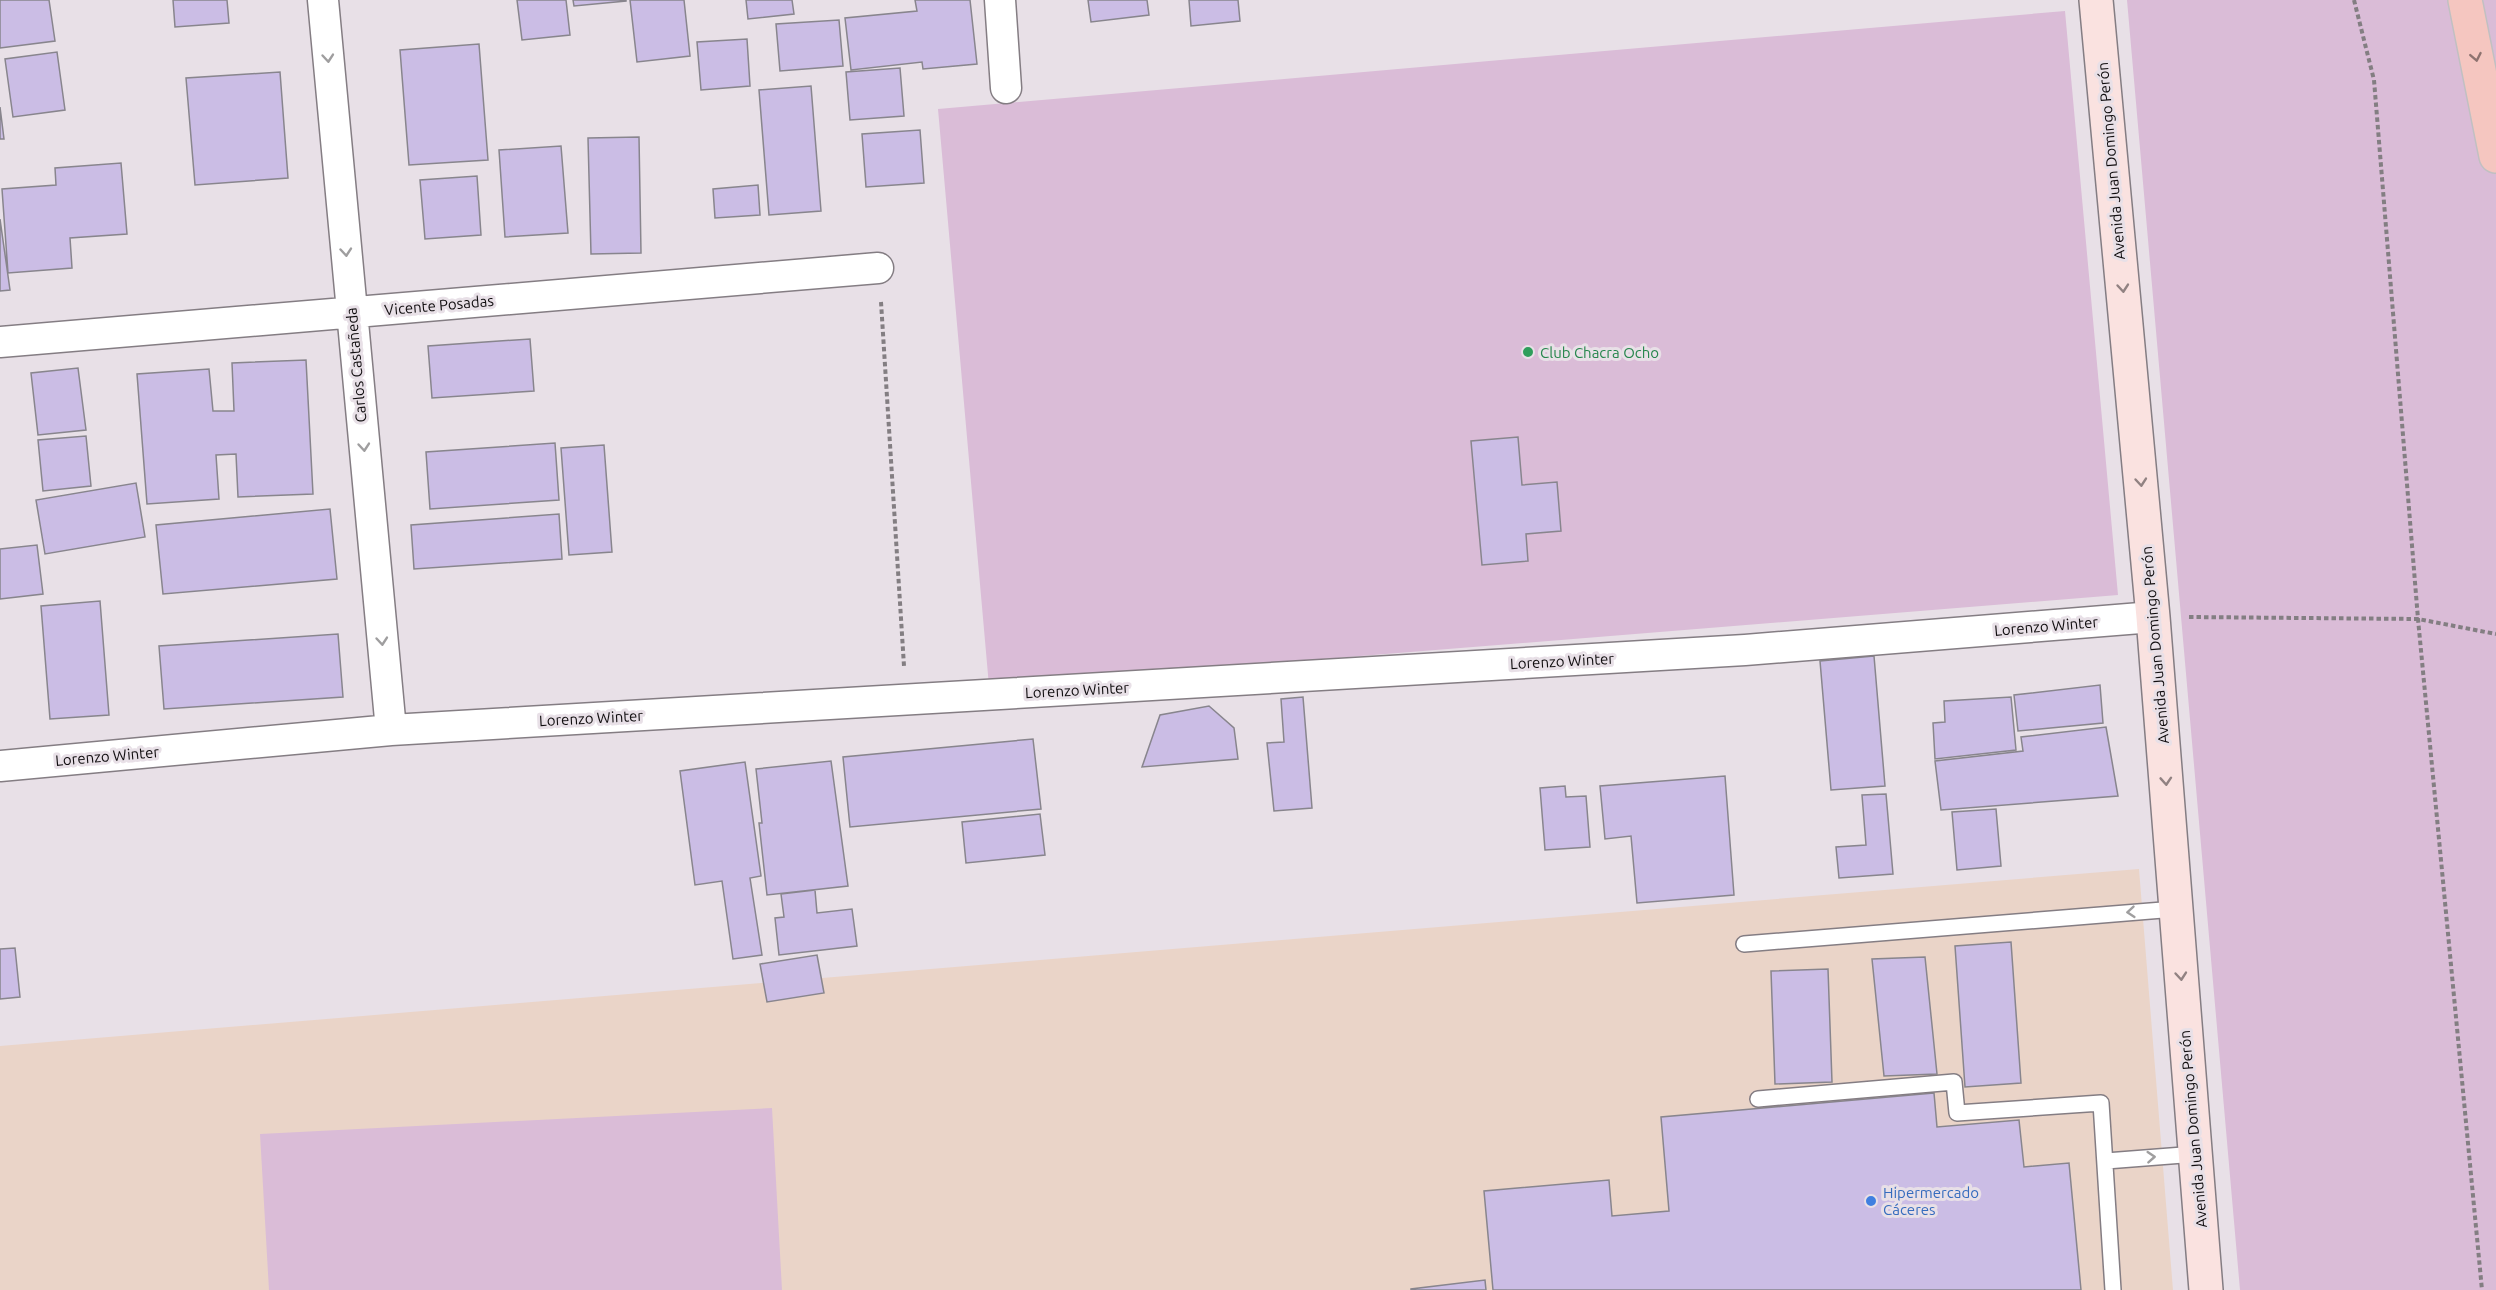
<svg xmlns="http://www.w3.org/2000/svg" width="2496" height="1290" font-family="Ubuntu,sans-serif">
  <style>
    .commercial { fill: #ead4c8 }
    .green { fill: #dabcd7 }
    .building { fill: #cbbde5; stroke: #88858d; stroke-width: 1.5 }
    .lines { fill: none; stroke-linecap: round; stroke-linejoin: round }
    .lane-casing { stroke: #847d83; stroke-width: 18 }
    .street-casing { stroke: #847d83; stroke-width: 33 }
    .secondary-casing { stroke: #847d83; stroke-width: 36 }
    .primary-casing { stroke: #c1c0c1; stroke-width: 36 }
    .path { stroke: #837e82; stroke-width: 4; stroke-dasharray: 4.5 3; stroke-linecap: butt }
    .lane { stroke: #fff; stroke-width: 15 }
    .street { stroke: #fff; stroke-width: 30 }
    .secondary { stroke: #fae2e0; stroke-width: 33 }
    .primary { stroke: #f5c6c0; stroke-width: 33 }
    .oneway { stroke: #8e7370 }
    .oneway2 { stroke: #9f9e9f }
    .oneway3 { stroke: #918282 }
    .leisure-dot { fill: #2e9e5b; stroke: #e8e0e7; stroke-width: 2 }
    .shop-dot { fill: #3f7fe0; stroke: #e8e0e7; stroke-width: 2 }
    .labels { text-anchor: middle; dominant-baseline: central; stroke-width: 6; stroke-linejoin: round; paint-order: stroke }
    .street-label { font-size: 15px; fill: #100d0f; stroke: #e8e0e7 }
    .leisure-label { font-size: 15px; fill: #27864d; stroke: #e8e0e7; text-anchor: start }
    .shop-label { font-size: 15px; fill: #366cbe; stroke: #e8e0e7; text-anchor: start }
  </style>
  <rect width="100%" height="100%" fill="#e8e0e7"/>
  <path class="commercial" d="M2139,869L2173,1290H0V1046Z"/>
  <path class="green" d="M2127,0H2496V1290H2240Z
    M2065,11L2118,595L989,686L938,109Z
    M772,1108L782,1290H269L260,1134Z"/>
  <path class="building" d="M0,0H49L55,41L0,48Z
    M173,0H227L229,23L175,27Z
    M517,0H566L570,35L522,40Z
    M573,0H626V1L574,6Z
    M630,0H684L690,56L637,62Z
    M746,0H792L794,14L748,19Z
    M915,0H970L977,64L923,69L922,62L851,70L845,18L917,11Z
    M1088,0H1147L1149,15L1091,22Z
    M1189,0H1238L1240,21L1191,26Z
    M839,20L843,66L780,71L776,24Z
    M747,39L750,86L701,90L697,42Z
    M479,44L488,160L409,165L400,50Z
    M57,52L65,110L13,117L5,59Z
    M900,68L904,116L850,120L846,72Z
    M280,72L288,178L195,185L186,78Z
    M811,86L821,211L769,215L759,90Z
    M0,107L4,139H0Z
    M920,130L924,183L866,187L862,134Z
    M639,137L641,253L591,254L588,138Z
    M561,146L568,233L505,237L499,150Z
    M121,163L127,234L70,238L72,268L8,273L2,189L56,185L55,168Z
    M477,176L481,235L425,239L420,180Z
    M758,185L760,215L715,218L713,189Z
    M0,219L10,290L0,291Z
    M530,339L534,391L432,398L428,346Z
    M306,360L313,494L238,497L236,454L216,455L219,499L147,504L137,374L209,369L213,411H234L232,363Z
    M78,368L86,430L38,435L31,373Z
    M86,436L91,486L43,491L38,440Z
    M1518,437L1522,485L1557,482L1561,531L1526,534L1528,561L1482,565L1471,441Z
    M555,443L559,500L430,509L426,452Z
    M604,445L612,552L569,555L561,448Z
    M136,483L145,537L45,554L36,500Z
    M330,509L337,579L163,594L156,525Z
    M559,514L562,559L414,569L411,525Z
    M37,545L43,594L0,599V549Z
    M100,601L109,715L50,719L41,606Z
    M338,634L343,697L164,709L159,646Z
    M1874,656L1885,786L1831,790L1820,661Z
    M2100,685L2103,723L2018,731L2014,695Z
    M1303,697L1312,808L1274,811L1267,743L1284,742L1281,699Z
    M2011,697L2016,750L1935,759L1933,723L1945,722L1944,701Z
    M1209,706L1234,728L1238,759L1142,767L1160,715Z
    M2106,727L2118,796L1941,810L1935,761L2023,751L2021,737Z
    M1033,739L1041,809L850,827L843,757Z
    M831,761L848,886L767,895L759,823H762L756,769Z
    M745,762L761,876L750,878L762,955L733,959L722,881L695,885L680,771Z
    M1725,776L1734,895L1637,903L1631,836L1605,839L1600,786Z
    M1565,786L1566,797L1586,796L1590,847L1545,850L1540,788Z
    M1886,794L1893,874L1839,878L1836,847L1866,845L1862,795Z
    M1996,809L2001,866L1957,870L1952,812Z
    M1040,814L1045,855L966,863L962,822Z
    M815,890L817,913L852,909L857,946L779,955L775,918L784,917L781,894Z
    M2011,942L2021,1083L1965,1087L1955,946Z
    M15,948L20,997L0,999V949Z
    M817,955L824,993L767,1002L760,964Z
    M1925,957L1937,1074L1884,1076L1872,959Z
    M1828,969L1832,1082L1775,1084L1771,971Z
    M1934,1093L1937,1127L2019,1120L2024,1167L2069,1163L2081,1290H1493L1484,1191L1609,1180L1612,1216L1669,1211L1661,1117Z
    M1485,1280L1486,1290H1411V1289Z"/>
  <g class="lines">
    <defs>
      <path id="lane" d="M1744,944L2175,909
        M1758,1099L1954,1082L1957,1113L2101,1103L2113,1290
        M2106,1161L2196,1154"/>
      <path id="street" d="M323,0L391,730
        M1000,0L1006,88
        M0,342L878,268
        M0,766L391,730L1745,650L2153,617"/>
      <path id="secondary" d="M2096,0L2153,617L2206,1290"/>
      <path id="primary" d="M2465,0L2496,156"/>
    </defs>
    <use href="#lane" class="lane-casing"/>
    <use href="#street" class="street-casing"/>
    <use href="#secondary" class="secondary-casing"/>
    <use href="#primary" class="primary-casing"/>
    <path class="path" d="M2354,0L2374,80L2418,619L2482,1290
      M881,302L904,666
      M2189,617L2418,619L2496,634"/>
    <use href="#lane" class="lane"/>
    <use href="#street" class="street"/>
    <use href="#secondary" class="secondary"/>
    <use href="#primary" class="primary"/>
  </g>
  <defs><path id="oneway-chevron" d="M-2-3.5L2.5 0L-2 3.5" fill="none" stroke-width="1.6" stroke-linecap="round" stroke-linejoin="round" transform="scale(1.5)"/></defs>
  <use class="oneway" href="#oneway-chevron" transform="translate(2476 57) rotate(79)"/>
  <g class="oneway2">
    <use href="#oneway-chevron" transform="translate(328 58) rotate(85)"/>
    <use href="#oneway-chevron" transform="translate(346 252) rotate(85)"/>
    <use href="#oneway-chevron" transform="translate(364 447) rotate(85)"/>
    <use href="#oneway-chevron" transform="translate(382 641) rotate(85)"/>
    <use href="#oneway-chevron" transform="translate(2131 912) rotate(175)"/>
    <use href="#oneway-chevron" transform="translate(2151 1157) rotate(-4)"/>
  </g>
  <g class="oneway3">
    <use href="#oneway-chevron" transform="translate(2123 288) rotate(85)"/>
    <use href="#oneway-chevron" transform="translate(2141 482) rotate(85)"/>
    <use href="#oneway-chevron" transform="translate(2166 781) rotate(86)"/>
    <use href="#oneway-chevron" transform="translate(2181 976) rotate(85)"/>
  </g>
  <circle class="leisure-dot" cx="1528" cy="352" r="6"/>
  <circle class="shop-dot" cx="1871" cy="1201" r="6"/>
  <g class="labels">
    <g class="street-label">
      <text transform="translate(2111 161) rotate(-95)">Avenida Juan Domingo Perón</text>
      <text transform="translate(439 305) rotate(-5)">Vicente Posadas</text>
      <text transform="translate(356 365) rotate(-95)">Carlos Castañeda</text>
      <text transform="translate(2046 626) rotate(-5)">Lorenzo Winter</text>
      <text transform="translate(2155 645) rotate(-95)">Avenida Juan Domingo Perón</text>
      <text transform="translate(1562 661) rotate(-3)">Lorenzo Winter</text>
      <text transform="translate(1077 690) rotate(-3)">Lorenzo Winter</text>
      <text transform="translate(591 718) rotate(-3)">Lorenzo Winter</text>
      <text transform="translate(107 756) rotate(-5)">Lorenzo Winter</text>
      <text transform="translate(2193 1129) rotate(-95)">Avenida Juan Domingo Perón</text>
    </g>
    <g class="leisure-label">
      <text x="1540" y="352">Club Chacra Ocho</text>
    </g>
    <g class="shop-label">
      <text x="1883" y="1192">Hipermercado<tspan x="1883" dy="17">Cáceres</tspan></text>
    </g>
  </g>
</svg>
